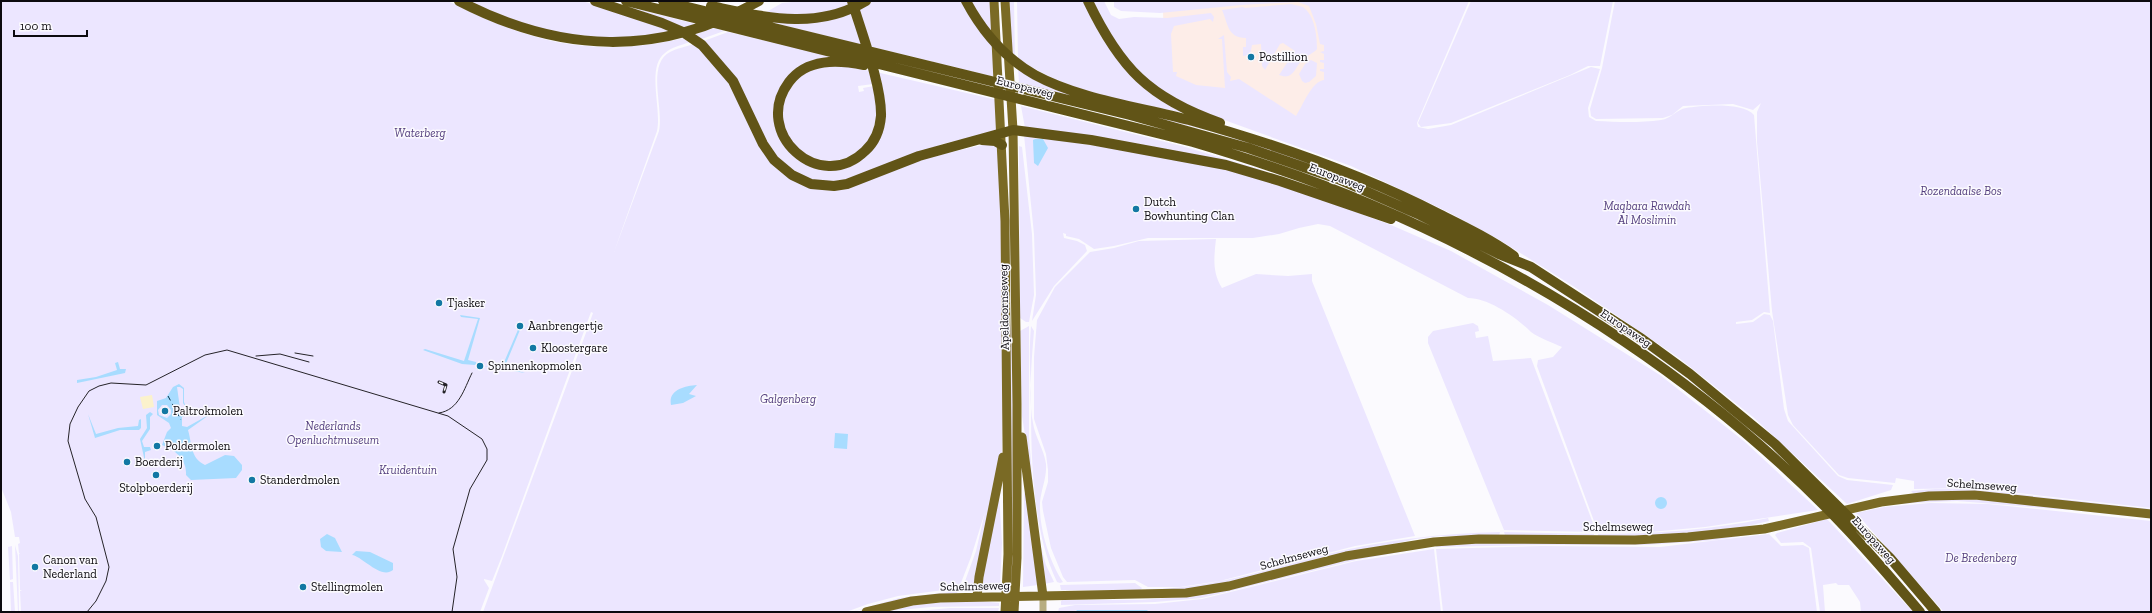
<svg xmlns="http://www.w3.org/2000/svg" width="2152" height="613" font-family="'Zilla Slab',serif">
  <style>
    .commercial { fill: #fdede8 }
    .green { fill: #ece6ff }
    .sand { fill: #fbf2cc }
    .water { fill: #a8dcff; fill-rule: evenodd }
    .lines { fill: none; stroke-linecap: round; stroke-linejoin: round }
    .ferry { stroke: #053148; stroke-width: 1; stroke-dasharray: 5 4; stroke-linecap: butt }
    .minor { stroke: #b7ad81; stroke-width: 7 }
    .major { stroke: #7a6a25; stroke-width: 9 }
    .highway { stroke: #615417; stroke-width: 10 }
    .tram { stroke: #252328; stroke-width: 1 }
    .rail-casing { stroke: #252328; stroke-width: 3 }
    .rail { stroke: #fbfafe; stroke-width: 1.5; stroke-dasharray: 4.5; stroke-linecap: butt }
    .poi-dot { fill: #1278a3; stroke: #fbfafe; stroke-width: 1.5 }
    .labels { text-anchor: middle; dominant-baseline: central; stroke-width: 3; stroke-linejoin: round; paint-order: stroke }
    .poi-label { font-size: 12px; fill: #0c0a0f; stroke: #fbfafe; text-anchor: start }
    .street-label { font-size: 12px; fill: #0c0a0f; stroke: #fbfafe }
    .park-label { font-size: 12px; font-style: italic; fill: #543f7e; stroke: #fbfafe }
  </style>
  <rect width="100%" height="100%" fill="#fbfafe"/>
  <path class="commercial" d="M1282,1H1325L1326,92L1297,128L1165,77L1163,11Z"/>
  <path class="green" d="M1,1H448C531,43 592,59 684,38L690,42C682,45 671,47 665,53C646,67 662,109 657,131L614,252L659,131C664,108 646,65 670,52C677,48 686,47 693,44L704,52L724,73L765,153L819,188L921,159L987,144L995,146L1000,153L1004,379L1002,450L973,587H965L964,584L976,551L985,512L971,557L959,588L898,596L868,604L846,612H483L587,330L593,313L591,312L502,556L492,581L484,579V580L489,588L480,612H21L20,591L22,590H20L19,554H20L19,553L18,544L20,543L19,537H15L11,512L1,487Z
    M466,1H582L634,17L673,32L617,39L541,31Z
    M802,1H849L850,5L812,16L763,14L782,3Z
    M871,1H963L994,45L995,77L868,46L857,9Z
    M970,1H991L993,35Z
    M1009,1H1014L1015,56L1012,54Z
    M1017,1H1085L1109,47L1193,115C1134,102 1068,94 1018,58Z
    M1091,1H1104L1111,15L1119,19L1134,17L1167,18L1211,13L1214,17L1213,22L1210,19L1174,26L1171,34L1173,72H1177L1176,76L1196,85L1225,88L1222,39H1218L1224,35L1227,72L1231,77L1230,81L1239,79L1296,116C1303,105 1312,81 1324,80V72L1320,71V69H1324V63L1320,62V60H1324V54L1320,52L1324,51V45L1320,44L1316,24L1309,6L1298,2L1241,5L1160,13L1121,11L1114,7V1H1469L1417,123L1418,127L1428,129L1451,125L1591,67L1600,69L1588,108L1589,117L1596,121C1617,122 1640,123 1661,120C1671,119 1677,109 1686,108C1701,105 1744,102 1754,115L1770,313L1764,312L1752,320L1736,322V324L1753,322L1764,314L1770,315L1773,321L1784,409L1788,421L1838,476L1847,480L1893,485L1891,490L1847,504L1753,417L1679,358L1573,286L1498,239L1448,212L1351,166L1202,112L1168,96L1124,58Z
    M1471,1H1613L1600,66H1588L1570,75L1451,123L1421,127L1418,123Z
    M1615,1H2151V508L1973,488L1914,489V481L1896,478L1895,483L1848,478L1839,475L1793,425L1788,415L1772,311L1757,142V112L1761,103L1753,110L1733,104L1683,106L1672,115L1663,118L1596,119L1591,116L1590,109L1602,68Z
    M1291,4L1303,7C1315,16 1317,36 1317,49C1313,54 1307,55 1303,59C1295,66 1294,81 1279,75L1295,51L1283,43L1280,44L1265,70L1262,66L1261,44L1252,45L1250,55L1243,56V47H1246V38C1227,38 1228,23 1222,10L1243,7L1245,8Z
    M621,5L700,25L683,30Z
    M852,11L862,45L766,21Z
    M714,28L724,31L699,40L693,35Z
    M728,32L838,58L815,62L778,97L788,149L840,167L879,136L876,72L997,100L999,131L942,144L868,174L833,183L813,181L781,163L701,42Z
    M1311,60L1317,63L1316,76L1309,82L1305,83L1302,81L1299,74L1305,64Z
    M846,66L870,71L873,84L858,86L859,92L864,91L863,88L874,86C878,110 879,133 859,150C823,180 771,143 784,99C785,95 790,90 792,86C799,76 809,69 822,67C829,65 838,66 846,66Z
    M1018,67L1151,114L1295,156L1370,187L1294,159L1217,133L1019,83Z
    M1021,106L1182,146L1259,169L1286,180L1025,128Z
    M1024,135L1182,159L1274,181L1391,225L1451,251L1548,305L1660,375L1745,442L1818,510L1705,527L1650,532H1598L1537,366L1538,360L1553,357L1562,347C1553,343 1539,338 1531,332C1517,318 1489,298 1468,298L1330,226L1318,224L1299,228L1279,234L1253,238H1148L1114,246L1094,249L1079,239L1066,236V234L1063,233L1064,238L1077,241L1085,245L1087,251L1054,286L1032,321L1036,295L1034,234Z
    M1019,146L1022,147L1032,234L1034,295L1029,322H1026L1020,318Z
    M1216,239C1214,257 1212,272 1222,288L1256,274L1288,276L1312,274V281L1415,536L1355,546L1220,581L1180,587H1148L1135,580L1067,582L1063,577L1051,548L1043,511L1042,502L1048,482V470L1046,454L1034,419V357L1037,320L1055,287L1090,252L1114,248L1139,241Z
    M1008,323H1010L1013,338V586H1010Z
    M1473,323L1478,326L1479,331L1475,332L1476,338L1488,336L1493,361L1531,358L1594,526L1593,532L1504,530L1428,343V337L1433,331Z
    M1029,326V437L1033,487L1022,416L1020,331Z
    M1031,326L1034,331C1032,356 1028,399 1033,423C1035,437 1044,449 1046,464C1047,478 1041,489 1040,503C1039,528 1049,561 1063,582L1060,583L1057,582C1031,528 1031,452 1031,393C1030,371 1029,349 1031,326Z
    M1935,489H1973L2151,509V512L1914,494L1911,491Z
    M1026,491L1038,585L1023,587L1024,494Z
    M999,492L1002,543L1000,587H981Z
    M1960,498L2069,508V510L1957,501L1890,504Z
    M1930,503L1988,504L2151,521V612H1944L1856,513L1884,507Z
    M1768,518L1769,521L1739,528L1688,534L1598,537V534C1656,534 1711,530 1768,518Z
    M1827,519L1913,612H1861L1860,602L1849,585H1838L1836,583L1823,585L1825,612H1820L1811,548L1803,542L1781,543L1775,535L1777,533Z
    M1771,531L1717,540L1646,545H1543L1436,547L1437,544Z
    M1500,532L1499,536H1440L1415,539L1207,588L1148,592L1146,589C1210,589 1267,569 1328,554C1385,540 1442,533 1500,532Z
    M1504,532L1594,534V535H1505Z
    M1769,534L1781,546L1803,545L1809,548L1817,612H1443L1436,549L1542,546L1660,547Z
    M1040,544L1046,565L1054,582L1044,584Z
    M15,545L18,556L19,612H18Z
    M12,546L13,579L10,580L8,547Z
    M1433,546L1356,560L1202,598L1155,602L1061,605V601L1063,600H1142L1191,596L1326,563Z
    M1434,549L1441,612H1148L1147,610H1077L1075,611L1077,612H1058L1059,608L1075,605L1155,604L1202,599L1356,561Z
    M10,582H13L15,612H11Z
    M1135,583L1142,588L1140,591L1061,590L1060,585Z
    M958,591L957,593L898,600L851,612L899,598Z
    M951,601H980L999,603V606L931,607L879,612L906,606Z
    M950,608H999L998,612H907Z"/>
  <path class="sand" d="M152,395L154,407L143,409L140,397Z"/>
  <path class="water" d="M1035,139H1043L1048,148L1038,166L1034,163L1033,140Z
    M460,315L480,318L468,360L476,362L477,364L475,365L462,364L423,350L425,349L464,361L478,319L461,317Z
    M520,325H522L505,366L525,373L484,366L502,367Z
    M118,362L120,369H126L125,373L77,383V380L96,377L117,370L115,363Z
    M179,384L184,388V402L189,414L182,417V426L187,427L212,413L188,430C192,443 190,458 205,465L225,455L234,456L242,465V470L236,478L191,480L186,475C187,459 175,450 162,445L167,432L171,428L169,423L157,415V401L166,398L173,387ZM177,387H180L183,389V403L188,411L186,414L181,415ZM162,405H167L171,410V414L167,418L159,415L158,410Z
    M697,385L689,394L696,396L683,403L671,405C668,390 684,386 697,385Z
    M150,412L153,414L150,417V429L142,441L144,447H150L151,450L145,452V462L140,439L147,428L146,415Z
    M88,414L96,434L118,428L138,426L139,420L141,419V428L139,430H120L95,438Z
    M835,433L848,434L847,449L834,448Z
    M1655 503a6 6 0 1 1 12 0a6 6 0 1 1-12 0Z
    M327,534L335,538L342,552L326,551L321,547L320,539Z
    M356,551L370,552L393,563V570C381,580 362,556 352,555Z
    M1077,610H1147L1148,611L1075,612Z"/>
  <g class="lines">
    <path class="ferry" d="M168,396L181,420"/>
    <path class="minor" d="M1043,596V612"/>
    <path class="major" d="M994,1L1005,221L1008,554L1005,612
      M1005,1L1013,130L1017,404V558L1014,612
      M1022,437L1043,596
      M977,597L979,577L1003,457
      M866,612L912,601L940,598L1186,593L1229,586L1346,556L1434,542L1479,539L1635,540L1688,537L1764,529L1881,502L1929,496L1975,495L2151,514"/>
    <path class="highway" d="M459,1C560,53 659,58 759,1
      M595,1L662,23L683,32L702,45L733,81L763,144L774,160L792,175L811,184L834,186L847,184L919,156L1013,130L1091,140L1226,165L1280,181L1391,219
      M626,1L1193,142C1254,160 1314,180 1372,205C1547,279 1713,388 1844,526C1870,553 1895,583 1920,612
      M663,1L1130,115L1248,148L1338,179L1420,215L1499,254L1531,267L1642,339L1690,374L1775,444L1890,558L1936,612
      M852,1C861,31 882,86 881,116C880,129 875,142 865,151C820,195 751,133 789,82C807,58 838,60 864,65
      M966,1C982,31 1005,58 1035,75C1079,99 1140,107 1189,120C1275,144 1359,173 1439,214C1465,227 1490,239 1514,256
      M1088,1C1120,68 1149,98 1220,123
      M711,6C764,17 816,31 866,1
      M982,140L995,141L1002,145"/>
    <path class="tram" d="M295,353L313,356
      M256,356L280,354L309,362
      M439,413C459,410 464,389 472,373
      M87,612L96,601L106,581L109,567L96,517L85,499L68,441L70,424L78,407L89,391L99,386L111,383L146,385L205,355L227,350L448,416L482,439L487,449V460L470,489L453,549L457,577L452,612"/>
    <defs>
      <path id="rail" d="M439,382L446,385L444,392"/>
    </defs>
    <use href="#rail" class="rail-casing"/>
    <use href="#rail" class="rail"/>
  </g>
  <g class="poi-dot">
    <circle cx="1251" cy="57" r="4"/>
    <circle cx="1136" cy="209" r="4"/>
    <circle cx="439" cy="303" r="4"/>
    <circle cx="520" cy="326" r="4"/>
    <circle cx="533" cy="348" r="4"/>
    <circle cx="480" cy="366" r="4"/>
    <circle cx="165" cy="411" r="4"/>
    <circle cx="157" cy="446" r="4"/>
    <circle cx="127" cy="462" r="4"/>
    <circle cx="156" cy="475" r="4"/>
    <circle cx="252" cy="480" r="4"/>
    <circle cx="35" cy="567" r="4"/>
    <circle cx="303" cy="587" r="4"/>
  </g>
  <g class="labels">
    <g class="poi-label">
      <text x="1259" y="57">Postillion</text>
      <text x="1144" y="202">Dutch<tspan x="1144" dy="14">Bowhunting Clan</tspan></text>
      <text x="447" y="303">Tjasker</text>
      <text x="528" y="326">Aanbrengertje</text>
      <text x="541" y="348">Kloostergare</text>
      <text x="488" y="366">Spinnenkopmolen</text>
      <text x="173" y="411">Paltrokmolen</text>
      <text x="165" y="446">Poldermolen</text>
      <text x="135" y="462">Boerderij</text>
      <text x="260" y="480">Standerdmolen</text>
      <text x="156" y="488" text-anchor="middle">Stolpboerderij</text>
      <text x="43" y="560">Canon van<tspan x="43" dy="14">Nederland</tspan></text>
      <text x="311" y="587">Stellingmolen</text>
    </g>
    <g class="street-label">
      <text transform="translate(1025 87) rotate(14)">Europaweg</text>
      <text transform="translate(1337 177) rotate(21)">Europaweg</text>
      <text transform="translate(1004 307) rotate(-91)">Apeldoornseweg</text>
      <text transform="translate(1626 328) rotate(34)">Europaweg</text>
      <text transform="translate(1982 485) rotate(4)">Schelmseweg</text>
      <text x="1618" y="527">Schelmseweg</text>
      <text transform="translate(1874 540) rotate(48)">Europaweg</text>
      <text transform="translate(1294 557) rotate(-15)">Schelmseweg</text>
      <text transform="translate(975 586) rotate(-1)">Schelmseweg</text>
    </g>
    <g class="park-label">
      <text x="420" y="133">Waterberg</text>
      <text x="1961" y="191">Rozendaalse Bos</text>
      <text x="1647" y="206">Maqbara Rawdah<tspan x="1647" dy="14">Al Moslimin</tspan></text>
      <text x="788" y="399">Galgenberg</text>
      <text x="333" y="426">Nederlands<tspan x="333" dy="14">Openluchtmuseum</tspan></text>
      <text x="408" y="470">Kruidentuin</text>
      <text x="1981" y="558">De Bredenberg</text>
    </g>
  </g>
  <rect width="2152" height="613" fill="none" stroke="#0c0a0f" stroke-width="4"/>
  <path d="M14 30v6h73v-6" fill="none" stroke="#0c0a0f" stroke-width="2"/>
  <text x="20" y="30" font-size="12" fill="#0c0a0f" stroke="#fbfafe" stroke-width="3" paint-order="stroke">100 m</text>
</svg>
